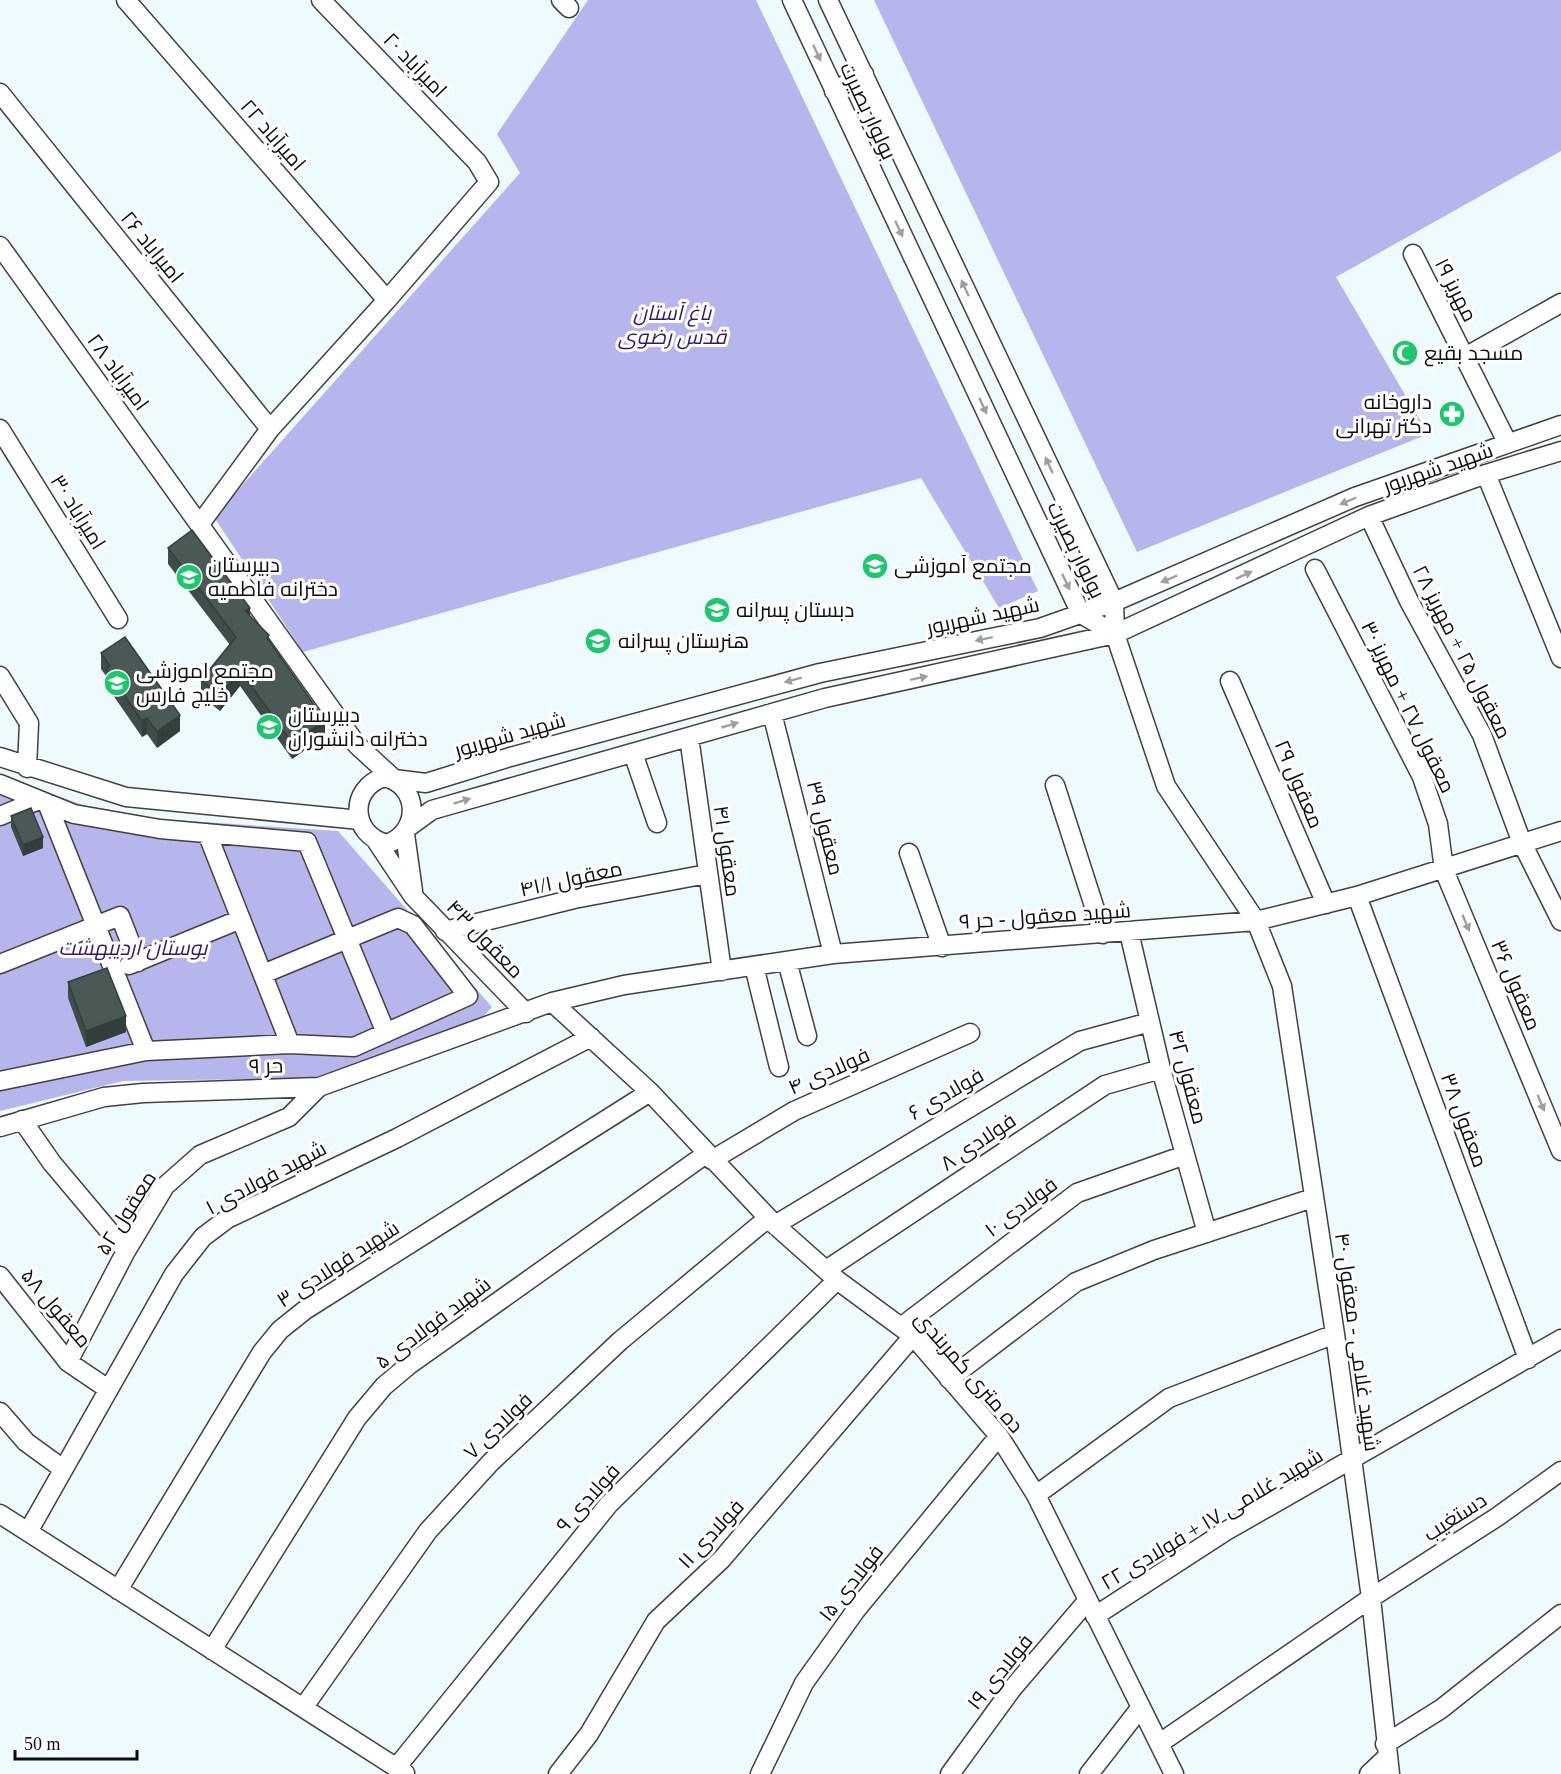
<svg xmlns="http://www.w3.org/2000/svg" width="1561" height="1774" font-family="'Times New Roman',Cairo,serif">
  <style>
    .green { fill: #b6b6ec }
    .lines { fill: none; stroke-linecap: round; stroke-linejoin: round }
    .minor-casing { stroke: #414141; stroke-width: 21 }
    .minor { stroke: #fff; stroke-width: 18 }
    .wall { fill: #404c4a }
    .shaded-wall { fill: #343e3c }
    .building { fill: #4a5856; stroke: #343e3c; stroke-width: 1.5 }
    .oneway { fill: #9f9f9f }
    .labels { text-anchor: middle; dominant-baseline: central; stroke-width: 6; stroke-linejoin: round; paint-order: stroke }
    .street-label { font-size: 21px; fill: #0e0e0e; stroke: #fff }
    .park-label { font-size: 21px; font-style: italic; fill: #331a6a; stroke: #fff }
    .poi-label { font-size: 21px; fill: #0e0e0e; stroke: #fff; text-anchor: start }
  </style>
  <rect width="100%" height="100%" fill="#effaff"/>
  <path class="green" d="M588,0H756L1038,591L999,608L921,478L303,652L214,517L520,173L497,134Z
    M874,0H1561V151L1336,277L1428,434L1137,552Z
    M0,776L83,805L158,819L338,831L492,1007L482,1018L313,1078L123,1081L0,1111Z"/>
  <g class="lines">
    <defs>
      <path id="minor" d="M126,0L387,300
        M561,0L569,8
        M792,0L1081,614L1115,634
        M828,0L1114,602L1115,634L1166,786L1256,921L1282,986L1335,1334L1371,1598L1390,1774
        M834,91L864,74
        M0,93L270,429
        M0,246L357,745L394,779L426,783L510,757L820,673L1040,628L1114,602L1355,497L1561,425
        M1413,254L1507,442
        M1465,357L1561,303
        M0,429L118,619
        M1486,474L1561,658
        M1369,516L1409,601L1482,735L1522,843L1561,921
        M200,524L270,429L387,300L489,182L477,162L321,0
        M1315,569L1422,777L1438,824L1444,870L1561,1151
        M0,676L29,723L27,768
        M1230,681L1326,904
        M772,713L833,954
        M689,737L722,971
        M633,753L657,823
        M0,757L126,797L360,820
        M384,777C420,785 421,832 387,844C351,835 348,789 384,777Z
        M0,784L74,814L160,829L307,842L386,1033
        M1055,785L1103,934
        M47,803L146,1051
        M0,816L39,800
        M410,826L432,810L825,698L1115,634L1369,516L1486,474L1561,451
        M207,833L290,1044
        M405,834L413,891
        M377,842L413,896L526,1013
        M909,853L942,947
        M1357,896L1528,1359
        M445,931L574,899L707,874
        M1129,932L1161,1069L1207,1233
        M787,961L807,1036
        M0,964L120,916L138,962
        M129,965L241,919
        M754,966L779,1067
        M552,1002L650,1092L775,1225L837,1280L913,1336L999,1436L1036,1495L1174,1774
        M0,1081L146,1051L290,1044L354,1047L468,996L413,925L398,918L263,974
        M22,1120L52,1163L126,1251
        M0,1127L104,1097L143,1093L319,1087L552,1002L624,985L833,954L1256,921L1357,896L1561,831
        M712,1160L794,1111L970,1033
        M775,1225L1080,1041L1150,1022
        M826,1270L1105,1085L1161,1069
        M0,1276L68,1362L108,1389
        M901,1327L1077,1193L1185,1155
        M68,1362L126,1251L165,1186L200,1155L289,1117L319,1087
        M949,1379L1076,1282L1154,1250L1313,1198
        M0,1412L26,1442L63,1469
        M1036,1495L1169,1398L1335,1334
        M0,1514L405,1773
        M28,1532L174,1274L203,1237L227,1219L397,1138L591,1037
        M118,1590L262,1352L280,1330L305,1310L650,1092
        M1095,1616L1226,1531L1561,1339
        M212,1650L357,1418L384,1386L409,1365L706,1154
        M303,1708L428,1531L491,1462L620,1341L768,1218
        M1160,1743L1371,1598L1497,1517L1561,1471
        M1385,1744L1441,1709L1561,1614
        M396,1768L609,1504L837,1280
        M558,1774L589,1734L656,1621L722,1559L913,1336
        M760,1774L804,1683L856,1610L999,1436
        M950,1774L1012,1689L1088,1600
        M1089,1774L1141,1707
        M1369,1774L1387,1757"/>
    </defs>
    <use href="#minor" class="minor-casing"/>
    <use href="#minor" class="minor"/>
  </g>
  <path class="wall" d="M168,548L250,616L269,641L325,736L292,759L240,686L220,711L201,696V680L230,645L168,564Z
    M101,653L180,731L157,748L147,734L142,737L106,685V676L101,669Z
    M11,816L43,848L23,856L11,827Z
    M68,982L126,1032L86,1047L68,998Z"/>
  <path class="shaded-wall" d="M250,608V624L245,611Z
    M240,670V686L220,711V695Z
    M180,715V731L157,748V732Z
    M147,718V734L142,737V721Z
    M325,720V736L292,759V743Z
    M43,837V848L23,856V845Z
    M126,1016V1032L86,1047V1031Z"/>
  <path class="building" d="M192,530L250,608L245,611L269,635L267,638L325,720L292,743L240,670L220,695L201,680L236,637L168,548Z
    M125,637L180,715L157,732L147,718L142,721L106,669L110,666L101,653Z
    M31,808L43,837L23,845L11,816Z
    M107,968L126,1016L86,1031L68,982Z"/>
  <defs><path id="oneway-solid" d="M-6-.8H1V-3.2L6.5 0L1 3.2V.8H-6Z" transform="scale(1.5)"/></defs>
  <g class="oneway">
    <use href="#oneway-solid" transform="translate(817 53) rotate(65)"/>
    <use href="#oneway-solid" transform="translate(899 229) rotate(65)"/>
    <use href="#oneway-solid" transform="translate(965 288) rotate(-115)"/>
    <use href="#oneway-solid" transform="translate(983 406) rotate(65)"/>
    <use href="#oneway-solid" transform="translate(1049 465) rotate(-115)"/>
    <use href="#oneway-solid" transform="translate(1348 501) rotate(157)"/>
    <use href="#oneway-solid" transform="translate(1244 575) rotate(-25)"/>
    <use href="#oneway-solid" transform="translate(1169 579) rotate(157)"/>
    <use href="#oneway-solid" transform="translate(1066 582) rotate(65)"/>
    <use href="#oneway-solid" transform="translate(984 639) rotate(168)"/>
    <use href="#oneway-solid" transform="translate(919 678) rotate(-12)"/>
    <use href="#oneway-solid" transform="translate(793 680) rotate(165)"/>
    <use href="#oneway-solid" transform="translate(730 725) rotate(-16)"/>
    <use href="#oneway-solid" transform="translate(462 801) rotate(-17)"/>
    <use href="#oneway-solid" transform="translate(1466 923) rotate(67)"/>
    <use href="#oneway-solid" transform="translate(1541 1103) rotate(67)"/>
  </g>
  <defs>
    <symbol id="mosque-disc" viewBox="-11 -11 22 22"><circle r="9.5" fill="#1dc76e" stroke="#fff"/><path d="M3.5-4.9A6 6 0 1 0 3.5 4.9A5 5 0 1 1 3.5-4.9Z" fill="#fff"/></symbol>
    <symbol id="pharmacy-disc" viewBox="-11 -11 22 22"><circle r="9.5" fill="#1dc76e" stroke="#fff"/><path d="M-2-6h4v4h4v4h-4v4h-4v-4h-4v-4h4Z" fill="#fff"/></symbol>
    <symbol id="school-disc" viewBox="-11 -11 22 22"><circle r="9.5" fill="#1dc76e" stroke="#fff"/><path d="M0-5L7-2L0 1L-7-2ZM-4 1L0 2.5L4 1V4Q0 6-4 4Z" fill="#fff"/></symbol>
  </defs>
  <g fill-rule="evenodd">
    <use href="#mosque-disc" x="1390" y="338" width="30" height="30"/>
    <use href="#pharmacy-disc" x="1437" y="399" width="30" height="30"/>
    <use href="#school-disc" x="860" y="551" width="30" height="30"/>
    <use href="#school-disc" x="174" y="562" width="30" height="30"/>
    <use href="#school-disc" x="702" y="595" width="30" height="30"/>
    <use href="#school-disc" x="583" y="626" width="30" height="30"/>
    <use href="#school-disc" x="102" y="668" width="30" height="30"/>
    <use href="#school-disc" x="254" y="712" width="30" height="30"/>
  </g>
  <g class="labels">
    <g class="street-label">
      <text transform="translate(415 65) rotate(46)">امیرآباد ۲۰</text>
      <text transform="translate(868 111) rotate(65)">بولوار بصیرت</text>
      <text transform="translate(273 135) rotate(49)">امیرآباد ۲۲</text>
      <text transform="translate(152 247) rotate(51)">امیراباد ۲۶</text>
      <text transform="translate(1456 290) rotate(63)">مهریز ۱۹</text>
      <text transform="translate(118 372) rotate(54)">امیرآباد ۲۸</text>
      <text transform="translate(1438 468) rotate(-19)">شهید شهریور</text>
      <text transform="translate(78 512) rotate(58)">امیرآباد ۳۰</text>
      <text transform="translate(1076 550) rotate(64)">بولوار بصیرت</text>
      <text transform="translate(983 616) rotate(-12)">شهید شهریور</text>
      <text transform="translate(1462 652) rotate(63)">معقول ۲۵ + مهریز ۲۸</text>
      <text transform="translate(1408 707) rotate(64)">معقول ۲۷ + مهریز ۳۰</text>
      <text transform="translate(510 735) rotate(-16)">شهید شهریور</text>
      <text transform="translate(1299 784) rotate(67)">معقول ۲۹</text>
      <text transform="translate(825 828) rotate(76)">معقول ۳۹</text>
      <text transform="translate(727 851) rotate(82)">معقول ۴۱</text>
      <text transform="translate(571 879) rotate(-12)">معقول ۴۱/۱</text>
      <text transform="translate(1045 916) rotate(-4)">شهید معقول - حر ۹</text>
      <text transform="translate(485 939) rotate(46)">معقول ۴۳</text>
      <text transform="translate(1516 985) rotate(67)">معقول ۳۶</text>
      <text transform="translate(266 1066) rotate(-2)">حر ۹</text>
      <text transform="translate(829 1071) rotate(-24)">فولادی ۴</text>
      <text transform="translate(1188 1077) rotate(75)">معقول ۴۲</text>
      <text transform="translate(946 1094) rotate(-30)">فولادی ۶</text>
      <text transform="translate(1464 1120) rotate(70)">معقول ۳۸</text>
      <text transform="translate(978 1142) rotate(-34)">فولادی ۸</text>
      <text transform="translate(266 1178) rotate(-28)">شهید فولادی ۱</text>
      <text transform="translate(1021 1207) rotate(-37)">فولادی ۱۰</text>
      <text transform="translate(126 1213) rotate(-58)">معقول ۵۲</text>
      <text transform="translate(338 1264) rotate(-33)">شهید فولادی ۳</text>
      <text transform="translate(56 1308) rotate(50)">معقول ۵۸</text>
      <text transform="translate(433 1323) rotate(-37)">شهید فولادی ۵</text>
      <text transform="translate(1357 1342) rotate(82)">شهید غلامی - معقول ۴۰</text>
      <text transform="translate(969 1372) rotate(49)">ده متری کمربندی</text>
      <text transform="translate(498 1426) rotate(-44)">فولادی ۷</text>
      <text transform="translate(588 1498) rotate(-48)">فولادی ۹</text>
      <text transform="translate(1455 1517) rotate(-33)">دستغیب</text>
      <text transform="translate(1212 1519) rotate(-31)">شهید غلامی ۱۷ + فولادی ۲۲</text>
      <text transform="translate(711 1534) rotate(-47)">فولادی ۱۱</text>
      <text transform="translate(851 1583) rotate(-52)">فولادی ۱۵</text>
      <text transform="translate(1000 1672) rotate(-51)">فولادی ۱۹</text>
    </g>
    <g class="park-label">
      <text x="672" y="313">باغ آستان<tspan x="672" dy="24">قدس رضوی</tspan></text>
      <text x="133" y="948">بوستان اردیبهشت</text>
    </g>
    <g class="poi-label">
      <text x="1424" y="353">مسجد بقیع</text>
      <text x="1432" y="402" text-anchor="end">داروخانه<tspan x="1432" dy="24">دکتر تهرانی</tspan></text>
      <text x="208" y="565">دبیرستان<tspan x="208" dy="24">دخترانه فاطمیه</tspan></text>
      <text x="894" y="566">مجتمع آموزشی</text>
      <text x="736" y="610">دبستان پسرانه</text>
      <text x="618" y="641">هنرستان پسرانه</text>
      <text x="136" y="671">مجتمع اموزشی<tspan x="136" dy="24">خلیج فارس</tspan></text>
      <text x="288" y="715">دبیرستان<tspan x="288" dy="24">دخترانه دانشوران</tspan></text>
    </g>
  </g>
  <path d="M15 1750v9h122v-9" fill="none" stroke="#0e0e0e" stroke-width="3"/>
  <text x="24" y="1750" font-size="18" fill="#0e0e0e" stroke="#ffffff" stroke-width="4.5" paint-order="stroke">50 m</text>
</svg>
